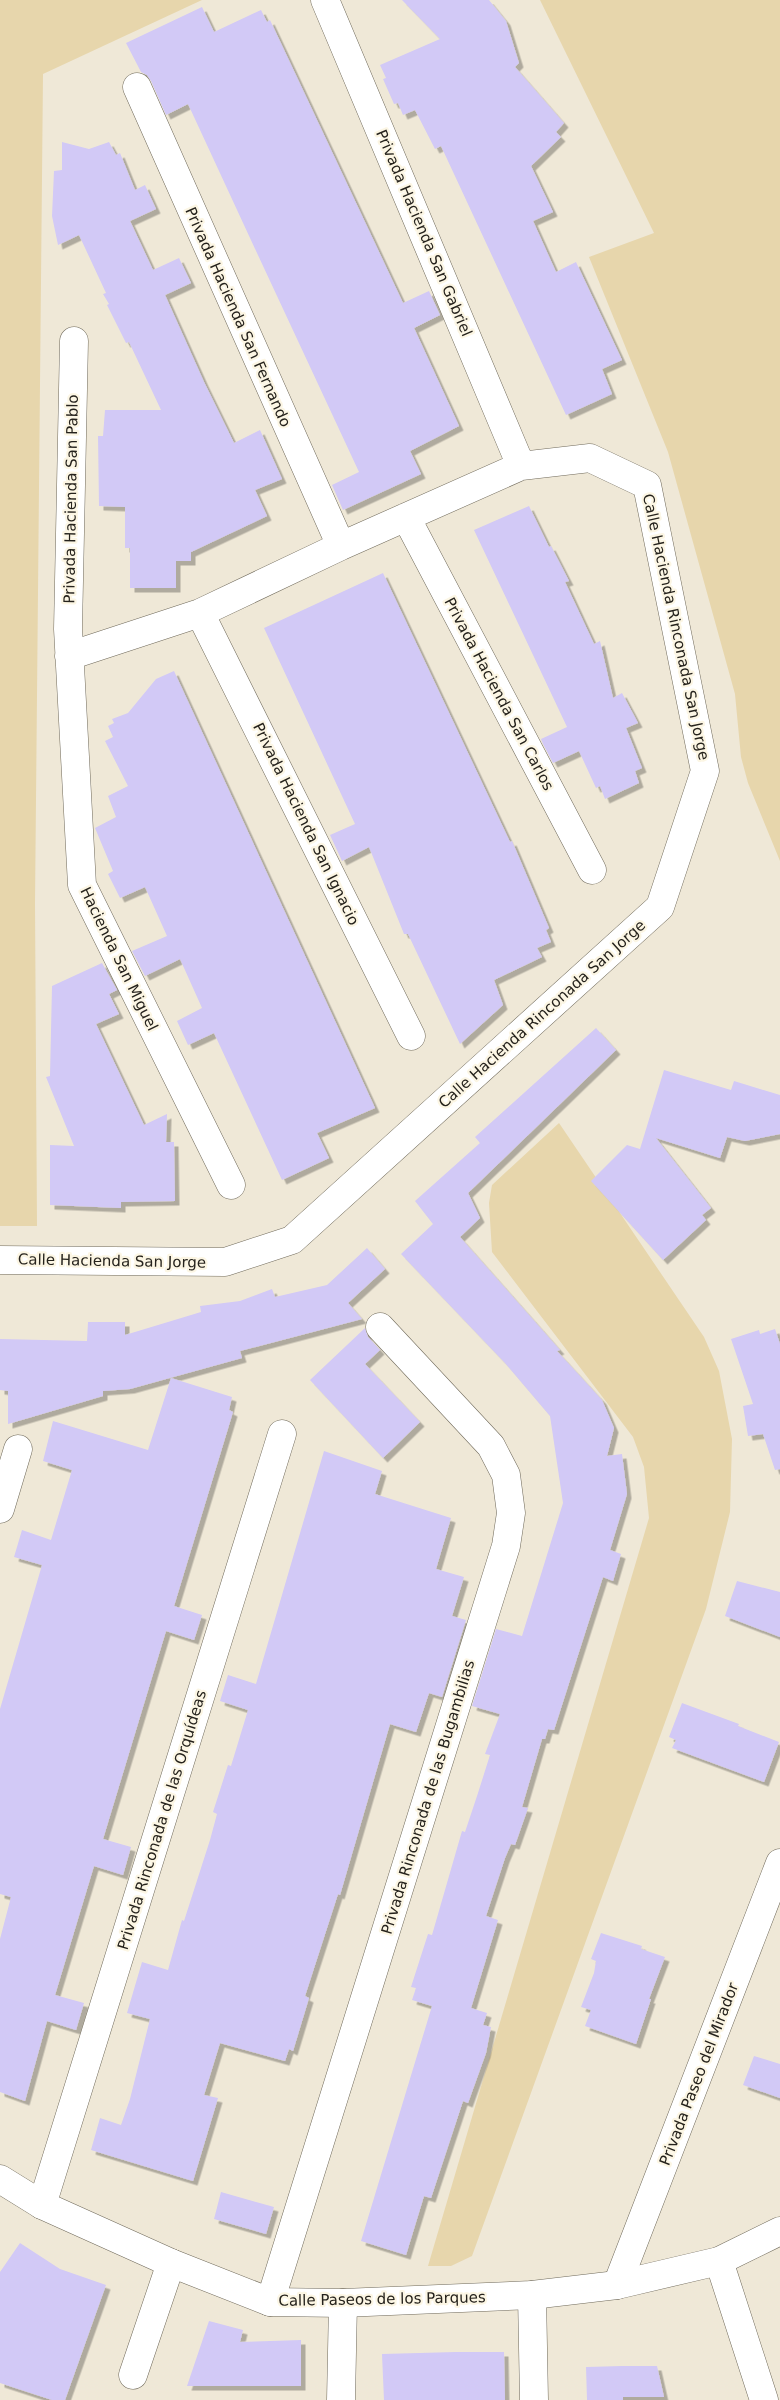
<svg xmlns="http://www.w3.org/2000/svg" width="780" height="2400" font-family="'DejaVu Sans',sans-serif">
  <style>
    .green { fill: #e7d6ac }
    .building { fill: #d2c9f6; filter: url(#shadow) }
    .lines { fill: none; stroke-linecap: round; stroke-linejoin: round }
    .street-casing { stroke: #706a5b; stroke-width: 29 }
    .secondary-casing { stroke: #706a5b; stroke-width: 29 }
    .street { stroke: #fff; stroke-width: 28 }
    .secondary { stroke: #fff; stroke-width: 28 }
    .labels { text-anchor: middle; dominant-baseline: central; stroke-width: 4.5; stroke-linejoin: round; paint-order: stroke }
    .street-label { font-size: 15px; fill: #25221c; stroke: #fcf6e4 }
  </style>
  <defs>
    <filter id="shadow"><feDropShadow dx="4.5" dy="4.5" stdDeviation="0" flood-color="#0004"/></filter>
  </defs>
  <rect width="100%" height="100%" fill="#efe8d7"/>
  <path class="green" d="M0,0H202L43,74L35,903L37,1226H0Z
    M540,0H780V861L748,783L741,757L735,694L668,452L589,257L654,233Z
    M559,1123L704,1337L719,1371L732,1439L730,1512L706,1609L472,2256L451,2266H428L649,1518L644,1467L633,1437L492,1252L489,1203L492,1185Z"/>
  <path class="building" d="M402,0H489L506,21L519,63L515,67L564,123L556,132L561,137L531,166L553,212L533,221L556,272L576,262L622,360L602,369L612,394L566,415L441,146L435,149L415,110L403,115L398,103L394,104L383,79L386,78L380,65L440,39Z
    M202,7L214,32L261,10L267,22L270,20L403,303L429,291L440,315L414,328L459,426L410,451L421,474L343,510L332,485L359,472L250,238L188,104L166,115L151,81L147,75L141,72L126,43Z
    M62,142L89,149L109,142L116,155L120,153L135,190L145,185L156,209L130,221L153,270L179,258L191,283L165,295L204,382L234,443L260,430L282,479L255,490L267,516L191,552V561H176V588H130V548H125V507L99,506L98,436H103L105,410H161L129,342L126,343L107,305L109,304L103,294L106,293L79,235L58,245L52,216L54,171L62,170Z
    M529,506L549,547L551,546L569,581L565,582L594,644L600,641L613,698L622,693L638,723L626,728L642,768L635,771L639,783L605,799L600,786L596,788L579,751L553,763L543,744L541,739L567,727L474,530Z
    M383,573L510,842L512,841L549,928L546,930L551,942L537,948L542,957L494,980L503,1005L460,1044L408,934H404L369,847L342,861L330,835L355,824L264,628Z
    M174,671L375,1108L317,1133L329,1158L282,1180L214,1033L188,1045L177,1021L202,1008L180,959L145,976L132,951L167,936L145,887L120,898L108,874L113,871L95,828L116,817L108,796L128,786L105,741L113,737L108,726L114,723L112,719L128,713L156,679Z
    M102,963L117,990L109,994L119,1014L96,1024L144,1125L167,1114L166,1142H174L175,1201L121,1202V1208L50,1205V1145L74,1146L46,1077L50,1076L52,986Z
    M596,1028L616,1050L468,1193L480,1218L460,1237L560,1350L557,1351L602,1400L614,1428L607,1456L622,1454L627,1494L610,1550L621,1554L613,1581L603,1577L554,1730L548,1729L545,1739H542L522,1807L528,1808L515,1845L511,1844L505,1858L486,1916L498,1920L471,2008L487,2013L483,2025L491,2027L486,2053L468,2103L463,2101L431,2198L424,2196L406,2255L361,2241L432,2006L412,2000L416,1988L411,1987L428,1934L432,1935L462,1831L465,1832L478,1793L490,1755L485,1754L500,1714L472,1706L496,1629L522,1636L563,1503L550,1416L505,1363L401,1254L433,1224L415,1201L480,1143L475,1137Z
    M664,1070L731,1090L734,1081L780,1095V1134L745,1141L727,1137L720,1158L656,1138L711,1208L702,1215L706,1220L663,1260L591,1181L627,1145L640,1149Z
    M367,1248L385,1269L348,1303L362,1319L240,1351L242,1358L130,1389L103,1391V1396L8,1424V1391L0,1390V1339L87,1341L88,1322H125V1335L201,1312L200,1306L240,1301L272,1289L275,1297L327,1285Z
    M365,1328L368,1337L380,1350L365,1364L420,1422L383,1458L310,1380Z
    M775,1329L780,1344V1469L775,1470L763,1434L748,1436L743,1406L753,1404L731,1339L759,1330L760,1334Z
    M171,1378L232,1397L229,1410L233,1412L174,1606L202,1615L194,1640L166,1631L103,1839L131,1847L123,1875L94,1866L55,1995L84,2003L76,2030L47,2021L25,2101L0,2092V1939L11,1897L0,1894V1709L42,1565L14,1557L22,1530L51,1540L72,1470L43,1461L53,1421L148,1450Z
    M324,1451L382,1471L375,1494L451,1518L436,1569L464,1577L452,1616L466,1620L442,1697L429,1693L416,1732L390,1724L340,1895L338,1894L305,1996L309,1998L293,2051L289,2049L285,2061L220,2043L204,2095L218,2098L193,2181L91,2150L100,2118L121,2125L130,2099L150,2019L127,2013L142,1962L168,1970L182,1920L184,1921L210,1840L217,1814L213,1812L228,1765L231,1766L248,1710L220,1701L228,1675L256,1684Z
    M737,1581L780,1592V1637L725,1616Z
    M682,1703L739,1724L738,1726L779,1742L764,1782L672,1748L676,1740L669,1737Z
    M601,1933L642,1946L641,1949L665,1957L649,1999H651L636,2044L585,2026L591,2010L581,2007L594,1973L596,1961L591,1959Z
    M754,2056L780,2064V2098L743,2085Z
    M221,2192L274,2207L266,2234L214,2219Z
    M20,2243L60,2269L106,2285L65,2400H52L0,2383V2272Z
    M209,2321L243,2330L240,2342L301,2340V2386H187Z
    M456,2352H504L505,2400H384L382,2354Z
    M622,2366H657L664,2397H623V2400H587L586,2367Z"/>
  <g class="lines">
    <defs>
      <path id="street" d="M325,0L521,466
        M137,87L341,546
        M74,341L68,629L82,885L231,1185
        M406,517L592,870
        M200,613L411,1036
        M0,1260L225,1262L292,1240L660,907L705,771L647,485L590,458L521,466L341,546L200,613L69,656
        M0,1509L18,1449
        M42,2205L282,1434
        M719,2261L764,2400
        M617,2285L780,1863
        M532,2295L534,2400
        M270,2302L506,1546L511,1513L506,1475L491,1446L380,1327
        M133,2375L171,2263
        M341,2400L343,2303"/>
      <path id="secondary" d="M0,2179L42,2205L171,2263L270,2302L343,2303L532,2295L617,2285L719,2261L780,2231"/>
    </defs>
    <use href="#street" class="street-casing"/>
    <use href="#secondary" class="secondary-casing"/>
    <use href="#street" class="street"/>
    <use href="#secondary" class="secondary"/>
  </g>
  <g class="labels">
    <g class="street-label">
      <text transform="translate(424 233) rotate(67)">Privada Hacienda San Gabriel</text>
      <text transform="translate(238 317) rotate(66)">Privada Hacienda San Fernando</text>
      <text transform="translate(71 499) rotate(-89)">Privada Hacienda San Pablo</text>
      <text transform="translate(676 627) rotate(78)">Calle Hacienda Rinconada San Jorge</text>
      <text transform="translate(499 694) rotate(62)">Privada Hacienda San Carlos</text>
      <text transform="translate(306 824) rotate(64)">Privada Hacienda San Ignacio</text>
      <text transform="translate(119 959) rotate(64)">Hacienda San Miguel</text>
      <text transform="translate(542 1014) rotate(-42)">Calle Hacienda Rinconada San Jorge</text>
      <text transform="translate(112 1261) rotate(1)">Calle Hacienda San Jorge</text>
      <text transform="translate(428 1797) rotate(-73)">Privada Rinconada de las Bugambilias</text>
      <text transform="translate(162 1820) rotate(-73)">Privada Rinconada de las Orquídeas</text>
      <text transform="translate(699 2074) rotate(-69)">Privada Paseo del Mirador</text>
      <text transform="translate(382 2299) rotate(-1)">Calle Paseos de los Parques</text>
    </g>
  </g>
</svg>
